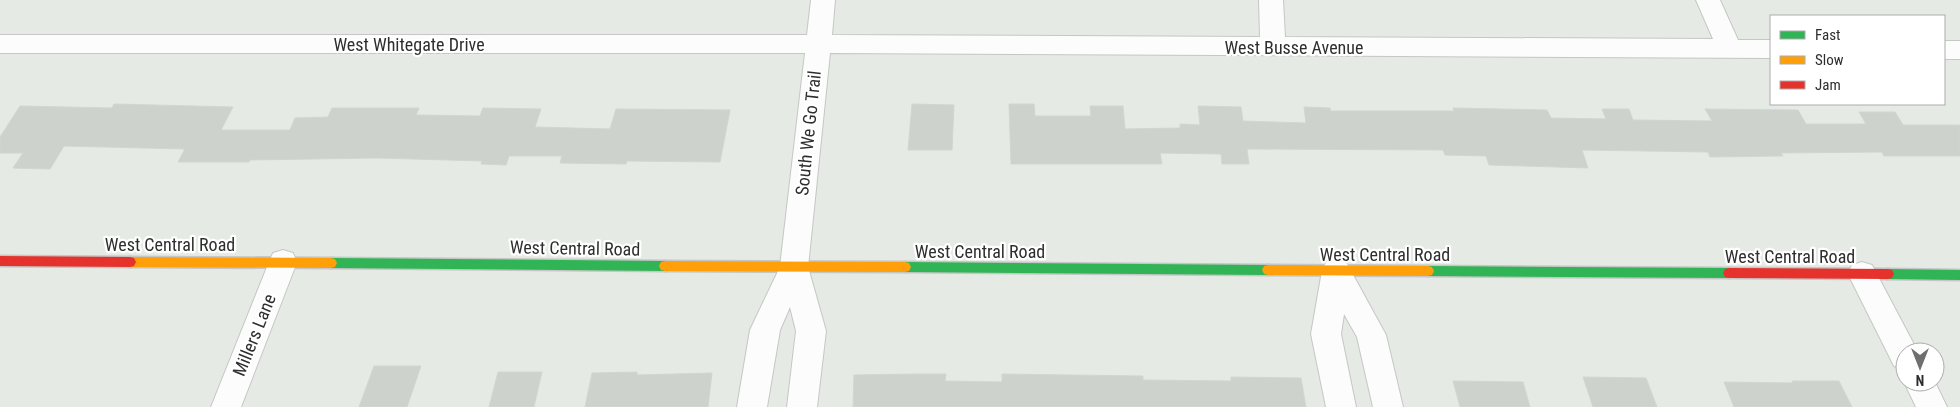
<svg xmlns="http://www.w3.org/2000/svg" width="1960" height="407" font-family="'Roboto Condensed',sans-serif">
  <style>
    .building { fill: #cdd2cd; stroke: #d1d6d0 }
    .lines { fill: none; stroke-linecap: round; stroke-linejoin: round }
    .street-casing { stroke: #c5c6c5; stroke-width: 2 }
    .fast-casing { stroke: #c5c6c5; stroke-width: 3 }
    .slow-casing { stroke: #c5c6c5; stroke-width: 3 }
    .jam-casing { stroke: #c5c6c5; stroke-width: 3 }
    .street { fill: #fbfcfb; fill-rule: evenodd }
    .fast { fill: #30b455; fill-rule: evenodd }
    .slow { fill: #ff9f0a; fill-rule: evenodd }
    .jam { fill: #e5322d; fill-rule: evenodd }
    .labels { text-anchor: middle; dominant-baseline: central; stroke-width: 4.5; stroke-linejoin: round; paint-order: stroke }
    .street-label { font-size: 18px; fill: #2e2e2e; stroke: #fff }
  </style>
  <rect width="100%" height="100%" fill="#e5ebe4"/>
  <path class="building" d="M114,104L233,107L221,130H290L295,118L328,117L332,108H419L416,115L480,116L483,108L541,109L535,127L610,129L616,109L730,110L720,162L627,161L626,164L560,163L562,156H509L506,165L481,164L482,161L378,158L250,160L249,162H178L185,149L64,146L50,169L13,168L23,153H0V137L20,106L112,108Z
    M912,104L954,105L952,150H908Z
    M1009,104H1034L1035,116H1091L1090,106H1123L1125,129L1180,128V124L1200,125L1198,106L1241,107L1243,121L1306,123L1304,107L1330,108L1331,111H1454L1453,108L1547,110L1551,118L1606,119L1602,109H1629L1633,120L1712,121L1705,109L1798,110L1806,124H1866L1859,112H1895L1903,125H1960V156H1884L1882,152L1781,153L1783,156L1710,157L1708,152L1582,150L1588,168L1489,165L1486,156L1445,155L1443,150L1247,149L1249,164H1222L1221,154L1160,153L1162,164H1011Z
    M374,366H421L407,407H359Z
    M498,372H542L534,407H489Z
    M637,372V375L712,373L708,407H585L592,373Z
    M913,374H946L945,381L1002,382V374L1143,376V380L1231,381V377L1301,378L1306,407H853L854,375Z
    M1583,377L1646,378L1657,407H1593Z
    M1453,381L1523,382L1530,407H1460Z
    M1792,381H1839L1852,407H1734L1724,382L1793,383Z"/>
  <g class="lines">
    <defs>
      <path id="street" d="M811,0H835L832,35L1260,37L1259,0H1283L1285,37L1713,39L1696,0H1720L1738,40H1771V58L830,53L808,267L826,331L817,407H787L796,331L790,307L780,330L767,407H737L750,330L780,267L805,53H0V35H807Z
        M1944,41H1960V59H1944Z
        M283,250L293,253L297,262L241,407H211L269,262L273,253Z
        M1336,259L1346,262L1386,335L1403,407H1373L1357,337L1344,314L1341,334L1356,407H1326L1311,334L1322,271L1326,262Z
        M1862,262L1872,265L1918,352H1905V370L1894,366L1848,274L1852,265Z
        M1905,379V382H1935L1947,407H1916L1904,382Z"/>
      <path id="fast" d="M331,258L665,261L669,262L671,266L669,270L665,271L331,268L327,267L325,263L327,259Z
        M905,262L1268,265L1272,266L1274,270L1272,274L1268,275L905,272L901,271L899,267L901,263Z
        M1428,266L1729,268L1733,269L1735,273L1733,277L1729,278L1428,276L1424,275L1422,271L1424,267Z
        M1888,269L1960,270V280L1888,279L1884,278L1882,274L1884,270Z"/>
      <path id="slow" d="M130,257L331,258L335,259L337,263L335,267L331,268L130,267L126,266L124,262L126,258Z
        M665,261L905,262L909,263L911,267L909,271L905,272L665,271L661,270L659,266L661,262Z
        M1268,265L1428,266L1432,267L1434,271L1432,275L1428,276L1268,275L1264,274L1262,270L1264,266Z"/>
      <path id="jam" d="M0,256L130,257L134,258L136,262L134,266L130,267L0,266Z
        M1729,268L1888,269L1892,270L1894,274L1892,278L1888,279L1729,278L1725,277L1723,273L1725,269Z"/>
    </defs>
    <use href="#street" class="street-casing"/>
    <use href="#fast" class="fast-casing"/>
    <use href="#slow" class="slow-casing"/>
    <use href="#jam" class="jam-casing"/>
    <use href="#street" class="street"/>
    <use href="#fast" class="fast"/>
    <use href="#slow" class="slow"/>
    <use href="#jam" class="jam"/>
  </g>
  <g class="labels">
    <g class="street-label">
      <text x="409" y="44">West Whitegate Drive</text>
      <text x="1294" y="47">West Busse Avenue</text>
      <text transform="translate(808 133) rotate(-84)">South We Go Trail</text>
      <text x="170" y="244">West Central Road</text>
      <text transform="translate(575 248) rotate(1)">West Central Road</text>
      <text x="980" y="251">West Central Road</text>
      <text x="1385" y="254">West Central Road</text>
      <text x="1790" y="256">West Central Road</text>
      <text transform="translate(254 335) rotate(-68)">Millers Lane</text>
    </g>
  </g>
  <rect x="1770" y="15" width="175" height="90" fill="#ffffff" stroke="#ababab"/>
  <rect x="1780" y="31" width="25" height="8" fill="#30b455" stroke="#ababab"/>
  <text x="1815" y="40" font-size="15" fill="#2e2e2e">Fast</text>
  <rect x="1780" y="56" width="25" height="8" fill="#ff9f0a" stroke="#ababab"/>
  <text x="1815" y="65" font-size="15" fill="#2e2e2e">Slow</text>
  <rect x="1780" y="81" width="25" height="8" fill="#e5322d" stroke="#ababab"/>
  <text x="1815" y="90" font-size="15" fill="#2e2e2e">Jam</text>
  <g transform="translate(1920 367) rotate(180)"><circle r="24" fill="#ffffff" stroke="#ababab"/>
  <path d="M0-4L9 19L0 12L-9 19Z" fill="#6e706e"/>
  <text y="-8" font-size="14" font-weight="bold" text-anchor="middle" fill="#2e2e2e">N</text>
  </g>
</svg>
